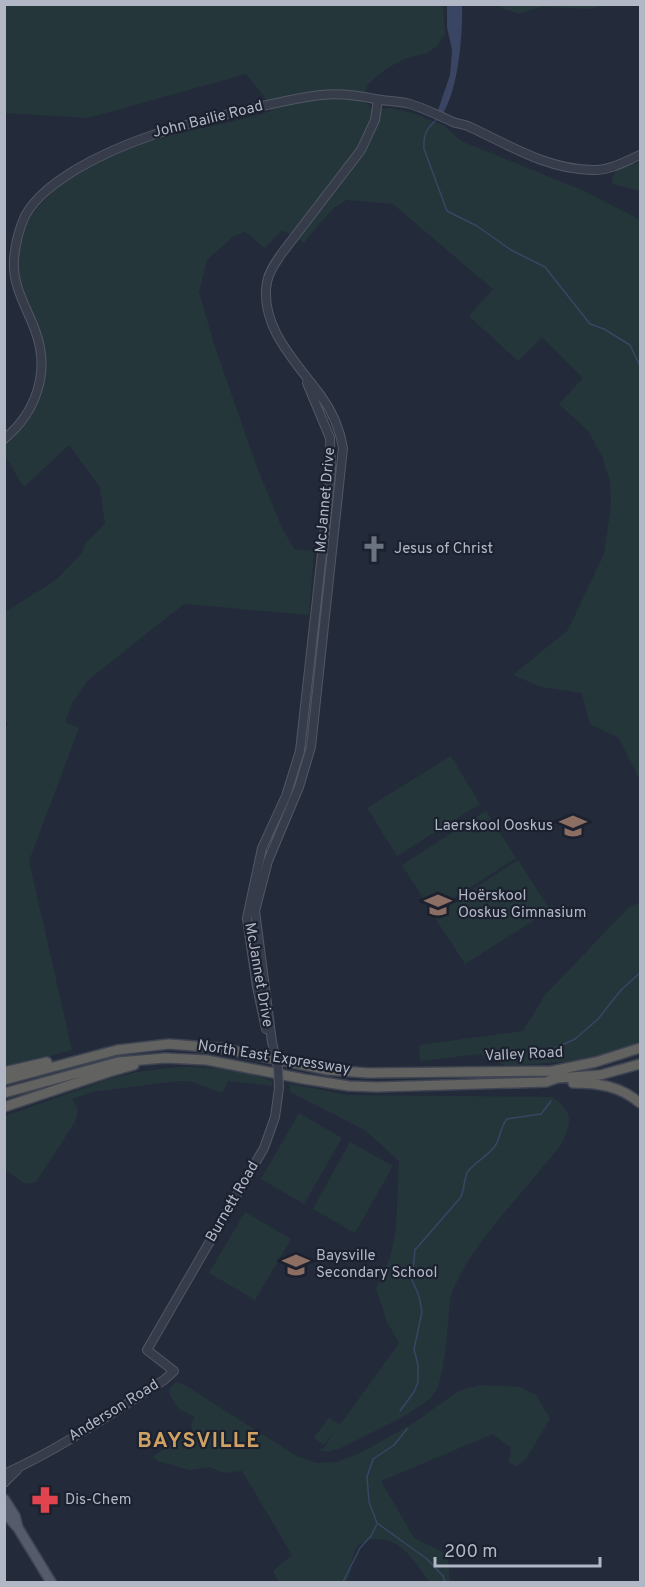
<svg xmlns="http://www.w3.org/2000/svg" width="645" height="1587" font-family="Overpass,sans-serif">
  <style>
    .green { fill: #25363b }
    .water { fill: #394563 }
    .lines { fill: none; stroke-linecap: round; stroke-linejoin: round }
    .stream { stroke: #394563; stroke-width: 1.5 }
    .tertiary-casing { stroke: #525765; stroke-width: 10 }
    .primary-casing { stroke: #404553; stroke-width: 12 }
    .trunk-casing { stroke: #3f4452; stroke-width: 12 }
    .tertiary { stroke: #373c4b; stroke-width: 8 }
    .primary { stroke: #555b6b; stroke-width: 9 }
    .trunk { stroke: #626260; stroke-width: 9 }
    .tertiary-bridge-casing { stroke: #525765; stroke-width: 10; stroke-linecap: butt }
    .tertiary-bridge { stroke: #373c4b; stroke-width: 8 }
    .labels { text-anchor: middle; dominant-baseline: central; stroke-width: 4.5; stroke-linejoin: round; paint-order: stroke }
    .street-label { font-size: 15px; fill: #b2b7c6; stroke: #1c212f }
    .poi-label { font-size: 15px; fill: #b2b7c6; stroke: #1c212f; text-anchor: start }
    .district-label { font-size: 21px; font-weight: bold; letter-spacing: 1.5px; fill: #cfa264; stroke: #1c212f }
  </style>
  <rect width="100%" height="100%" fill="#232a3a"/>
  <path class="green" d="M5,5H443L445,34L437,46L427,53L404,59L386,69L367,85L363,102L368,104L371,109L390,108L412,113L445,126L461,141L582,190L640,220V780L619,738L590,724L582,693L541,687L513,675L568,630L604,554L611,505L610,482L602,456L588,431L559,404L583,378L542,337L518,361L469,316L493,289L393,204L347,200L334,208L318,225L304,243L292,234L281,231L265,248L245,232L234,236L207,260L199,292L213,341L256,465L282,528L294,549L314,551L309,615L184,604L87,681L72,703L65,722L79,728L29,861L72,1050L5,1068L4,729L9,723L4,722L5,612L56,580L81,554L86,543L105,524L100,487L69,445L24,487L5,456V443C11,437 19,432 25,425C40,408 49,369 44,347C40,328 28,311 22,292C2,224 53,183 108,157C160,132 217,128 271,111L264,96L246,74L88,118L5,113Z
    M495,5H604L592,9L540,7L519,14Z
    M640,162V191L613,184L612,180L616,170Z
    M451,756L480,804L397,856L367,808Z
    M486,811L516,858L432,912L402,865Z
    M518,860L550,910L465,964L433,915Z
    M640,902V1042L590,1060L506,1066L481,1054L420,1061L419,1045L523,1031L545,995L629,907Z
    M177,1067C208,1067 243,1069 272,1081L273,1086L228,1081L223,1091L219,1092L190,1081H178L92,1092L72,1099L78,1110L75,1122L36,1182L26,1184L5,1170V1116L112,1078L138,1072Z
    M290,1084L348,1095L553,1097C564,1105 572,1114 568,1128C564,1145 548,1160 537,1174C508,1209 463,1256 450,1299C448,1320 445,1375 436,1391C425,1410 363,1436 341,1448L328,1452L317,1450L324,1448L335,1431L324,1445L314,1438L329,1417L340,1425L399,1343L387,1322L376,1288L390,1258L396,1230L399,1161L366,1131L290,1092Z
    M299,1113L342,1138L304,1204L261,1179Z
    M350,1142L393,1166L355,1233L313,1209Z
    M245,1212L291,1239L255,1300L209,1273Z
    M176,1382L183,1384L298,1457L317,1463L338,1462L364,1451L415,1422L454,1394L464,1389L482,1385L520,1387L536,1395L550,1419L525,1460L516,1467L509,1462L511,1448L493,1434L381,1481L414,1538L447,1554L450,1582H430C414,1562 400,1533 369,1540C363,1542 357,1545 355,1551C350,1561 353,1573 346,1582H279L273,1571L292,1555L242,1471L224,1473L210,1467L190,1470L157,1461L153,1456L193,1432L191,1424L195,1417L179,1409L169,1394L170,1388Z"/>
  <path class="water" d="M447,5H462C463,34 458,101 437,121L435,119L450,75L451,63L452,50L447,27Z"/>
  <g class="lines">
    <path class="stream" d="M435,121C426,129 423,137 424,149L447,211L477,226L511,250L545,267L590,324L604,329L630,345L640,366
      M545,1055L549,1051L575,1039L598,1019L621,990L640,973
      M400,1411L414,1392L418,1382V1365L414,1349L422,1312L419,1296L412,1280L415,1250L461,1197C464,1190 464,1180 467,1173C470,1166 488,1156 495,1146C501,1137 499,1129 507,1119L541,1114L551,1101
      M407,1429L394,1445L373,1459L367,1477L369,1502L377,1523L427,1559L443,1576L445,1582
      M343,1582L360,1548L371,1536L377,1524"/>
    <defs>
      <path id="tertiary" d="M4,439C36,413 50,372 36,333C28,309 12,287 14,260C15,245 19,229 25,216C36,196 56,182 75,170C127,139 182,125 241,111C267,105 294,98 321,95C340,93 356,95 375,99C385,101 396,101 406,103C423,107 437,115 453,122C458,124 465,124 470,127C509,145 548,170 593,170C609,171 626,161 640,155
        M266,1029L257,987L247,918L262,848L286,796L300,751L331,473L330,438L307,383
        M272,1042L255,911L268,861L299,787L311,747L343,448C340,430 332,411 321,396C297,363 259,327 267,282C269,271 276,262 282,253L361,150L375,120L378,100
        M4,1474C60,1449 112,1413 164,1380L174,1371L147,1350L264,1148L275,1117L279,1088
        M4,1483L17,1470"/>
      <path id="primary" d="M4,1499L15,1516L18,1528
        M4,1512L18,1528L51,1582"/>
      <path id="trunk" d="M4,1072L47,1062
        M4,1080L117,1050L169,1044L220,1048L328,1070L368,1073L552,1071L596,1062L640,1048
        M573,1083C599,1083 620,1086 640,1103
        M4,1093L118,1062L165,1058L207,1060L304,1079L349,1086L377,1087L546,1082L557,1078L600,1075L640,1064
        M4,1107L109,1072L134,1065"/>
    </defs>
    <use href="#tertiary" class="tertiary-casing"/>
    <use href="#primary" class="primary-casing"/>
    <use href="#trunk" class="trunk-casing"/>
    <use href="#tertiary" class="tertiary"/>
    <use href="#primary" class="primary"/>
    <use href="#trunk" class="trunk"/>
    <defs>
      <path id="tertiary-bridge" d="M272,1042L278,1068L279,1088"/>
    </defs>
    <use href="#tertiary-bridge" class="tertiary-bridge-casing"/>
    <use href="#tertiary-bridge" class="tertiary-bridge"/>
  </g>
  <defs>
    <symbol id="church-bare" viewBox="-9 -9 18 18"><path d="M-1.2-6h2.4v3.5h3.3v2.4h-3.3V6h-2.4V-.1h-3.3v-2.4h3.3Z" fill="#6b7280" stroke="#1c212f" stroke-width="2.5" paint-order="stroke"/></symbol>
    <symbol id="school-bare" viewBox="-9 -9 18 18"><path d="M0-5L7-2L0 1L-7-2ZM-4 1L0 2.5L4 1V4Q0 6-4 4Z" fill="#8d6e63" stroke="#1c212f" stroke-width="2.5" paint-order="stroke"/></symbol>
    <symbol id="pharmacy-bare" viewBox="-9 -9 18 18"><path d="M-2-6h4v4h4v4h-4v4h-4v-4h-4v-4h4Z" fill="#e0444e" stroke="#1c212f" stroke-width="2.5" paint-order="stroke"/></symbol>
  </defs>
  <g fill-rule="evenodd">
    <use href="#church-bare" x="355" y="530" width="38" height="38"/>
    <use href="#school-bare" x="554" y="807" width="38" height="38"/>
    <use href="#school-bare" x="419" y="886" width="38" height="38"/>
    <use href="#school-bare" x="277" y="1246" width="38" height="38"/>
    <use href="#pharmacy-bare" x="26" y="1481" width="38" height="38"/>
  </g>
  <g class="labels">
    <g class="street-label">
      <text transform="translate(208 120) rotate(-14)">John Bailie Road</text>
      <text transform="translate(326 500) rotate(-85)">McJannet Drive</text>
      <text transform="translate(258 975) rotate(80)">McJannet Drive</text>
      <text transform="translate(524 1055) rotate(-3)">Valley Road</text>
      <text transform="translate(274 1058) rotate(9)">North East Expressway</text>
      <text transform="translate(233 1202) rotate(-60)">Burnett Road</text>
      <text transform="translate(114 1411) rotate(-32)">Anderson Road</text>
    </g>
    <g class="poi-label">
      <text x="394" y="549">Jesus of Christ</text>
      <text x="553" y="826" text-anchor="end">Laerskool Ooskus</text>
      <text x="458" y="896">Hoërskool<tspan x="458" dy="17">Ooskus Gimnasium</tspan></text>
      <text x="316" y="1256">Baysville<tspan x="316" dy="17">Secondary School</tspan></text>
      <text x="65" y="1500">Dis-Chem</text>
    </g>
    <g class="district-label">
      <text x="199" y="1441">BAYSVILLE</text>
    </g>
  </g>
  <rect width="645" height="1587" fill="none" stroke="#b2b7c6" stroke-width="12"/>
  <path d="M435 1557v9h165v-9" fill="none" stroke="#b2b7c6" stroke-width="3"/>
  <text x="444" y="1557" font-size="18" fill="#b2b7c6" stroke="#1c212f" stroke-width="4.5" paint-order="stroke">200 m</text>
</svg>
